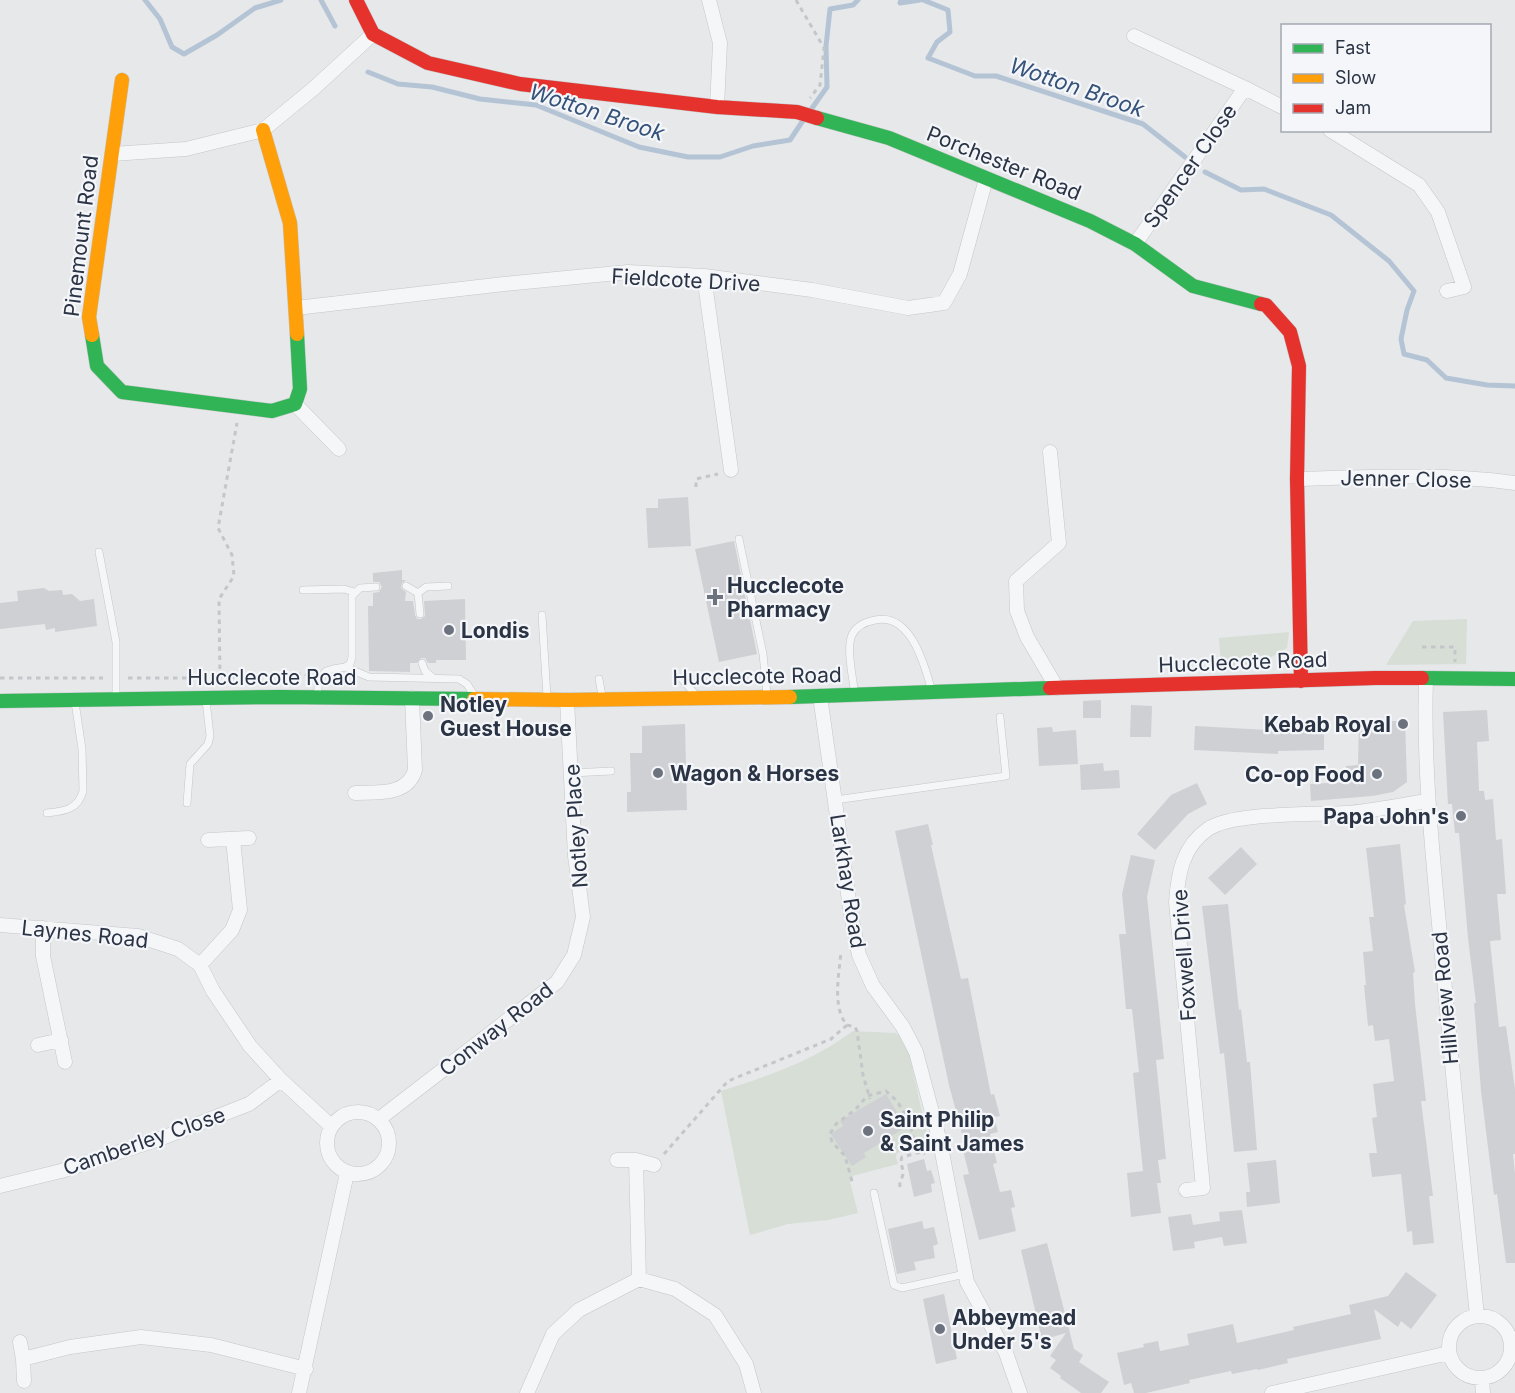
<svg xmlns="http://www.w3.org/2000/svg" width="1515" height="1393" font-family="Inter,sans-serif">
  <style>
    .green { fill: #d6ded6 }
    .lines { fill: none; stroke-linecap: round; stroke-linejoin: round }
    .stream { stroke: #b4c4d5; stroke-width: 5 }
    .building { fill: #ced0d3 }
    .lane-casing { stroke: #c4c6c8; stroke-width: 8 }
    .street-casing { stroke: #c4c6c8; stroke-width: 15 }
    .fast-casing { stroke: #c4c6c8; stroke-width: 15 }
    .slow-casing { stroke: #c4c6c8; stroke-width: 15 }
    .jam-casing { stroke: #c4c6c8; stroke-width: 15 }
    .path { stroke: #c5c6ca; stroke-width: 3; stroke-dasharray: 4.5 4.5; stroke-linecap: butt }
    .lane { stroke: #f5f6f7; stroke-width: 7 }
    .street { stroke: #f5f6f7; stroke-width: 14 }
    .fast { stroke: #30b455; stroke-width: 14 }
    .slow { stroke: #ff9f0a; stroke-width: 14 }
    .jam { stroke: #e5322d; stroke-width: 14 }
    .poi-dot { fill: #6c737f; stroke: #f4f6f9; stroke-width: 2 }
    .labels { text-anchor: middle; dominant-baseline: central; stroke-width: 4.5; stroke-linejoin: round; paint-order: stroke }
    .street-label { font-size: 21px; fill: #2b3445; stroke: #f4f6f9 }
    .poi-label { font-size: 21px; font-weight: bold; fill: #2b3445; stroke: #f4f6f9; text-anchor: start }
    .water-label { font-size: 22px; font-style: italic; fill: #34527a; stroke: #f4f6f9 }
  </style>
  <rect width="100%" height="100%" fill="#e6e8ea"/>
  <path class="green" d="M1467,619L1466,664L1386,665L1413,621Z
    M1289,632L1287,648L1261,663L1221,667L1219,638Z
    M853,1031L896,1033L902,1039L909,1053L929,1144L897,1153L896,1157L898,1164L852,1176L853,1181L850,1182L858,1213L828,1220L788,1224L750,1235L721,1091C769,1076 813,1061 853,1031Z"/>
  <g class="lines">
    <path class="stream" d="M145,0L160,19L172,47L184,54L217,35L255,8L281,0
      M321,0L335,26
      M901,0L900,3L920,0
      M923,0L948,10L950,32L937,42L928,58L975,76H996L1143,124L1185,157
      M368,72L398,84L432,87L480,99L536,105L639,147L688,157H720L753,146L790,140L804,119
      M810,111L827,87L826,46L830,9L853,5L858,0
      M1205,172L1241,190L1264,189L1331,215L1389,261L1414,291L1407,310L1401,339L1404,354L1427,360L1446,378L1487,385L1515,386"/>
  </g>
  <path class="building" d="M688,497L691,546L648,548L646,508H658V499Z
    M734,541L757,654L719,662L695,549Z
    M402,570V580H406L402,583L401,588L406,592L405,601H413L415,615L417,619H421L425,616L424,601L465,599L466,660H436V663H428L425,658H421L417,663H410V672L369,671L368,606H373V593L379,592L382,587L379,582H373V573Z
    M44,588L49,591L62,590L63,595L72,594L80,601L94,599L97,626L55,632V628L46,630L45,624L0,629V603L18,601L17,591Z
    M1101,700V718H1083V701Z
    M1131,705L1152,706L1151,737H1130Z
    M1487,710L1489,741L1477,742L1479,791H1484L1485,800L1493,799L1496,840L1502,839L1506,894H1497L1501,940L1490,941L1499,1027L1506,1026L1515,1089V1154H1513L1515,1174V1263H1506L1497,1194L1494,1195L1481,1091L1474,1003H1476L1468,938L1459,833H1455L1452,804H1448L1443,712Z
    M1359,721H1405L1407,782L1393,792L1372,796L1311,801L1310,784L1347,782L1346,766L1358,765Z
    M1287,722H1324V750L1278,751V754L1194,750L1195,726L1287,731Z
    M685,724L687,810L627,812V792H631L630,753H642V726Z
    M1052,727L1053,732L1076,730L1078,764L1039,766L1037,728Z
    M1103,763L1104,771L1119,770L1120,788L1081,790L1080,765Z
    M1197,783L1207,804L1188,814L1155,850L1137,834L1171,795Z
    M928,824L933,845H931L961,979L968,978L991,1095L994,1094L1000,1116L994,1117L998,1132L990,1134L997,1163L993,1164L1000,1192L1011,1190L1015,1207L1011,1208L1016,1231L979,1240L963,1175L969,1174L962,1146L965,1145L949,1085L895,831Z
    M1400,844L1406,904L1404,905L1415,972L1413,973L1415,1004L1426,1101H1421L1433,1196H1429L1434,1243L1413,1245L1412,1231L1407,1232L1401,1174L1372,1177L1369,1153H1377L1372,1118L1377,1117L1373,1084L1394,1081L1389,1039L1375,1041L1373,1025L1368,1026L1364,985H1366L1363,952L1373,951L1369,917H1374L1366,848Z
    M1241,847L1257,864L1225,895L1208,878Z
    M1131,855L1155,860L1147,897L1164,1059L1156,1060L1166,1159L1158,1160L1161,1183H1157L1161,1213L1131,1217L1127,1173L1143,1171L1133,1073L1139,1072L1132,1009H1126L1119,934H1126L1122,894Z
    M1228,904L1239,1010L1241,1009L1247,1062H1250L1257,1150L1234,1152L1224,1053L1220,1054L1202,906Z
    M886,1094L906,1127L864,1153L866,1157L852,1166L831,1134L843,1126L840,1121Z
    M924,1159L927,1171L931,1170L935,1183L931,1184L932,1192L914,1197L907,1164Z
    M1276,1160L1280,1203L1247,1207L1246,1192H1250L1247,1163Z
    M1242,1210L1247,1243L1224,1246L1222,1237L1194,1242L1195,1248L1173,1251L1168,1217L1191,1214L1193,1225L1220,1221L1219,1212Z
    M922,1221L924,1229L934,1227L938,1244L933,1246L935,1258L914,1262L916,1270L897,1274L888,1229Z
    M1047,1243L1074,1349L1083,1355L1079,1362L1109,1382L1101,1393H1081L1060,1378L1061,1376L1050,1368L1056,1360L1050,1356L1066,1333L1042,1340L1021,1250Z
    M1406,1272L1437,1295L1411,1329L1401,1321L1398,1327L1374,1309L1381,1339L1287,1359L1288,1363L1258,1370L1257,1369L1232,1374L1231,1371L1189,1380L1190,1383L1146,1393H1134L1131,1383L1124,1385L1117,1353L1144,1347L1143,1344L1158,1341L1160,1351L1189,1345L1187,1334L1233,1324L1237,1343L1294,1330L1293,1327L1351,1314L1349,1305L1388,1296Z
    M944,1294L957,1359L936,1364L923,1299Z"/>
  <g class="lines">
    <defs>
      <path id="lane" d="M739,539L763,654L767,694
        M99,552L116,642V698
        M406,586L418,593L420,614
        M303,590L344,589L354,592
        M418,593L426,587L448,586
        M542,615L547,697
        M422,663L425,671L432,677
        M345,667L350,664L352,657V596L360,588L376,587
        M681,678L695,694
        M599,679L602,696
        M855,695C853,679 846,648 852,635C856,626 865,622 875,620C910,612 924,663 931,688
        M317,696L319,680L326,671L333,669L345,667L369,677L459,679L467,684L474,695
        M572,773L611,771
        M835,800L1006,776L1000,717
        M187,803L190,764L208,744L210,736L206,700
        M47,813C64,811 78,810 83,791L82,749L75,702
        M874,1193L894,1285L902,1288L965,1274"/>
      <path id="street" d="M709,0L720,43L717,107
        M1134,36L1245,88
        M1330,130L1419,185L1438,212L1464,287L1447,291
        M112,154L186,149L263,130L313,89L373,34
        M1135,244L1245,88L1282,107
        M704,276L731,470
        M296,308L504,284L628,272L704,276L812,290L908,308L944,303L960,274L986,179
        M295,404L339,449
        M1050,452L1059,543L1016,581L1017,611L1027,637L1057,688
        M1297,479C1369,477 1442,473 1515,483
        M1426,679C1423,768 1433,857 1441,946C1452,1069 1464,1193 1477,1316
        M820,696L851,915L859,955L873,986L903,1027L916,1052L940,1142L967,1282L1006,1353L1020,1393
        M355,793C377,792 408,796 415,770L412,698
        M208,840L249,838
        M0,925L138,936L178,949L200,965L213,991L250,1046L281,1080L331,1126
        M43,928V956L65,1062
        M200,965L232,930L240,910L233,839
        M38,1045L61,1040
        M327 1143a31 31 0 1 1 62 0a31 31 0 1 1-62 0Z
        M379,1119L557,982L574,955L583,917L575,856L567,700
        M617,1160H636
        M0,1186L61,1171L162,1138L249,1104L281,1080
        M1186,1190L1203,1188L1176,902C1178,873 1183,846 1208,829C1233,812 1312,815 1345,813C1373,811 1400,805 1427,801
        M639,1279L636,1160L654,1165
        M1449 1347a31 31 0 1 1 62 0a31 31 0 1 1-62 0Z
        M20,1342L23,1359
        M1482,1378L1483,1393
        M24,1381L23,1359L70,1347L141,1337L211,1345L306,1369
        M299,1393L347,1173
        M527,1393L553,1334L579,1310L639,1279L675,1289L715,1315L746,1364L754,1393
        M1272,1393L1449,1353"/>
      <path id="fast" d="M817,118L889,138L1090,221L1135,244L1193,286L1261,304
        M92,335L97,366L122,392L272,411L295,404L300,389L297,334
        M1422,678L1515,679
        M790,697L1050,688
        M0,701L280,697L474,699"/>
      <path id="slow" d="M263,130L290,223L297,334
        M92,335L89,317L122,80
        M474,699L567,700L790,697"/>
      <path id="jam" d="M356,0L373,34L428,63L520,84L717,107L797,112L817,118
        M1261,304L1266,305L1290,332L1299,366L1297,479L1301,681
        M1050,688L1375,678H1422"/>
    </defs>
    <use href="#lane" class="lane-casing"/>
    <use href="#street" class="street-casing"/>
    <use href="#fast" class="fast-casing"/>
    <use href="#slow" class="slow-casing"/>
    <use href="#jam" class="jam-casing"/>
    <path class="path" d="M796,0L824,48L820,85L810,98
      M696,487V479L718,474
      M1422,647H1455V662
      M233,677L303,674L310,676
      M0,678H103
      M128,678H187
      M220,678L219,599L234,576L232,555L218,528L237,423
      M847,1025L855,1027L857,1031L863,1075L870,1099
      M664,1154L728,1081L831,1039L847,1025C832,1008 839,974 841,952
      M852,1181L845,1156L832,1142L830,1134L836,1124L856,1109L867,1096L886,1091L897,1101L908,1119L918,1153
      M900,1187C899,1180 902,1180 903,1174C904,1168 899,1164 902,1157L921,1152L925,1154"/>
    <use href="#lane" class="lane"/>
    <use href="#street" class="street"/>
    <use href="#fast" class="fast"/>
    <use href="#slow" class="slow"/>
    <use href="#jam" class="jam"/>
  </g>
  <g class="poi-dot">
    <path d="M712 588h6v6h6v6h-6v6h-6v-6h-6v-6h6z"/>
    <circle cx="449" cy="630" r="6"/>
    <circle cx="428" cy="716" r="6"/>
    <circle cx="1403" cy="724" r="6"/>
    <circle cx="658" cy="773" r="6"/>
    <circle cx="1377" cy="774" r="6"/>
    <circle cx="1461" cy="816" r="6"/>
    <circle cx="868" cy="1131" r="6"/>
    <circle cx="940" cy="1329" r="6"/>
  </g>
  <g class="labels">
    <g class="street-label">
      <text transform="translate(1004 163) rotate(22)">Porchester Road</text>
      <text transform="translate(1190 166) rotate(-55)">Spencer Close</text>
      <text transform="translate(81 236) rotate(-83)">Pinemount Road</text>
      <text transform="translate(686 280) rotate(3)">Fieldcote Drive</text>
      <text transform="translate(1406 479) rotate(1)">Jenner Close</text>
      <text transform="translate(1243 662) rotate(-2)">Hucclecote Road</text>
      <text transform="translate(757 676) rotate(-1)">Hucclecote Road</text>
      <text x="272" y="677">Hucclecote Road</text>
      <text transform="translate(576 826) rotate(-94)">Notley Place</text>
      <text transform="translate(848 881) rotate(81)">Larkhay Road</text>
      <text transform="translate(85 934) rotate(6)">Laynes Road</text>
      <text transform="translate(1184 955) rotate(-94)">Foxwell Drive</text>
      <text transform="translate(1445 998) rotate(-95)">Hillview Road</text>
      <text transform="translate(496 1029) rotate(-38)">Conway Road</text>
      <text transform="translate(144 1141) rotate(-19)">Camberley Close</text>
    </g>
    <g class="poi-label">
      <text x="727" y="585">Hucclecote<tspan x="727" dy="24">Pharmacy</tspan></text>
      <text x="461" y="630">Londis</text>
      <text x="440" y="704">Notley<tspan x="440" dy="24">Guest House</tspan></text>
      <text x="1391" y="724" text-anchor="end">Kebab Royal</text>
      <text x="670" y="773">Wagon &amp; Horses</text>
      <text x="1365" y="774" text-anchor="end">Co-op Food</text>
      <text x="1449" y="816" text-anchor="end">Papa John's</text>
      <text x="880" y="1119">Saint Philip<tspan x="880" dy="24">&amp; Saint James</tspan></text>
      <text x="952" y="1317">Abbeymead<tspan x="952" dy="24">Under 5's</tspan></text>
    </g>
    <g class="water-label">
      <text transform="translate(1077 87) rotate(19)">Wotton Brook</text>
      <text transform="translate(597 112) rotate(18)">Wotton Brook</text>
    </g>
  </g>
  <rect x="1281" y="24" width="210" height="108" fill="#f4f6f9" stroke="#a4a8b1" stroke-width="1.5"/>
  <rect x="1293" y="44" width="30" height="9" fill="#30b455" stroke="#a4a8b1" stroke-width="1.5"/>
  <text x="1335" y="54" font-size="18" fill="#2b3445">Fast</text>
  <rect x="1293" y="74" width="30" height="9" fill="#ff9f0a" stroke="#a4a8b1" stroke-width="1.5"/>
  <text x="1335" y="84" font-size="18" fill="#2b3445">Slow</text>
  <rect x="1293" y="104" width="30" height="9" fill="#e5322d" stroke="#a4a8b1" stroke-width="1.5"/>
  <text x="1335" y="114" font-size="18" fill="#2b3445">Jam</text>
</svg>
